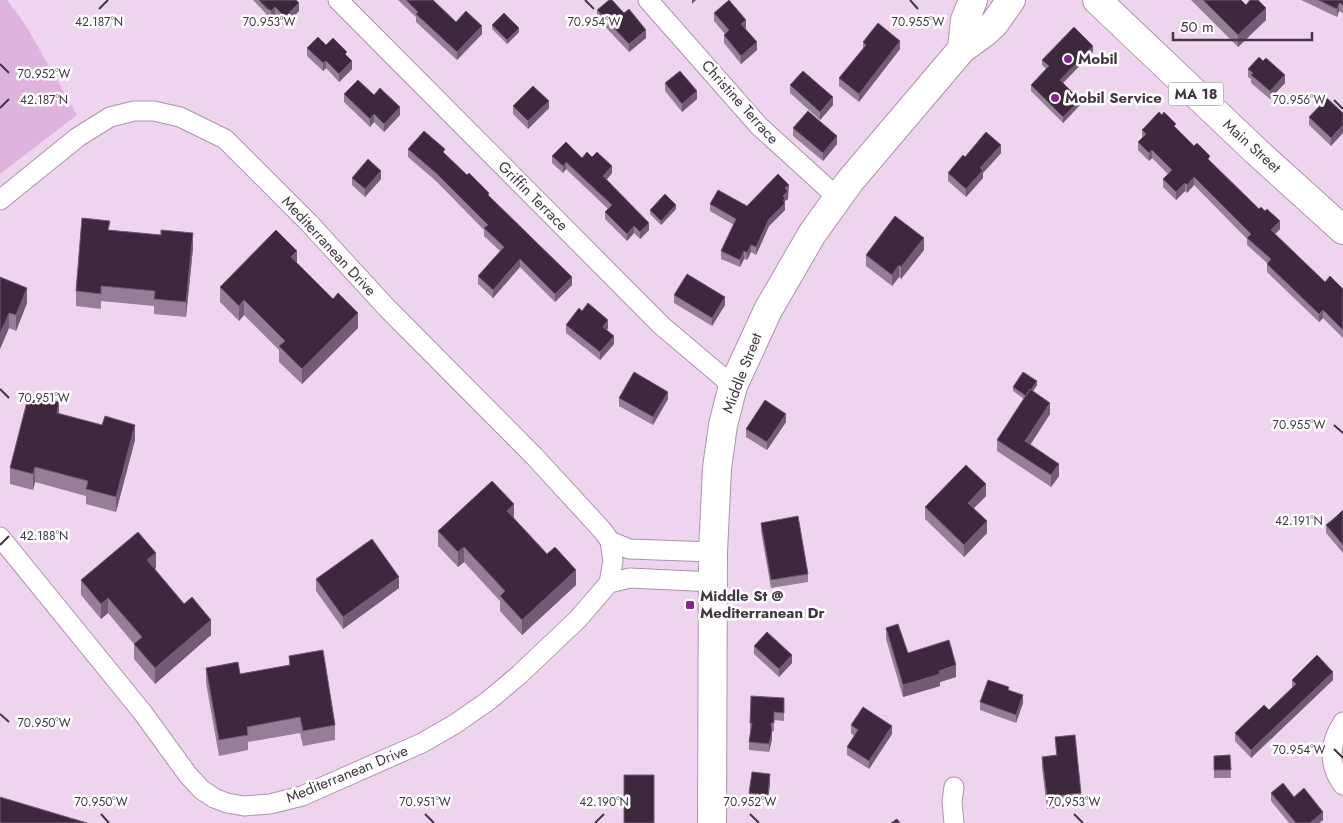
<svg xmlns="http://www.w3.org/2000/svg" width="1343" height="823" font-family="Jost,sans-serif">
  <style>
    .green { fill: #deb4de }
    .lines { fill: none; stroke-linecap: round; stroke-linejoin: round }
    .street-casing { stroke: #ad93ad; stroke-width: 21 }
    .secondary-casing { stroke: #ad93ad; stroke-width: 30 }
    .primary-casing { stroke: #ad93ad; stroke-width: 30 }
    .street { stroke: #fff; stroke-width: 19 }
    .secondary { stroke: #fff; stroke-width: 28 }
    .primary { stroke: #fff; stroke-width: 28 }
    .wall { fill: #967e96 }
    .shaded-wall { fill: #725c73 }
    .building { fill: #3d283e; stroke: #725c73 }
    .ticks { fill: none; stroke: #413641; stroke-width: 2 }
    .poi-dot { fill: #88258d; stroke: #fff; stroke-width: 2 }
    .labels { text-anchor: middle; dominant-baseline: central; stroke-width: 5; stroke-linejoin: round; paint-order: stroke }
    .shield { fill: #fff; stroke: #7a727a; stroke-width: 1 }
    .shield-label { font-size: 14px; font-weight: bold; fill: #413641 }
    .poi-label { font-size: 15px; font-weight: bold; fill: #413641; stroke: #fff; text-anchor: start }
    .street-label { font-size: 15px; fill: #413641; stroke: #fff }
    .ticks-label { font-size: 12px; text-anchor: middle; fill: #413641; stroke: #fff; stroke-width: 5; stroke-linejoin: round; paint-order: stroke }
  </style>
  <rect width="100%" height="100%" fill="#efd4ef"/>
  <path class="green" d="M0,0H7L25,24L77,115L0,174Z"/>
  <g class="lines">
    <defs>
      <path id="street" d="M338,0L662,326L733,386
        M648,0L759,126L837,197
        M0,200L78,137L110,117L134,111H154L180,117L225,139L309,223L387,308L534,456L602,530L610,541L613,561L609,583L578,619L519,675L488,701L455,724L422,743L302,796L270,804L244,806L227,803L214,798L202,790L188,775L143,713L0,537
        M610,541L629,549L713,552
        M609,583L630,578L713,582
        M1343,722C1329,743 1328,765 1343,785
        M954,823L952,802L954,787"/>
      <path id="secondary" d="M962,49L965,20L973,0
        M712,823L713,552L717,468L723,425L733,386L768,310L812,234L850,181L962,49L984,33L994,24L1011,0"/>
      <path id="primary" d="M1097,0L1257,152L1343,230"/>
    </defs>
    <use href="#street" class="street-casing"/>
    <use href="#secondary" class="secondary-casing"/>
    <use href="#primary" class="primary-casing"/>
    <use href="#street" class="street"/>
    <use href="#secondary" class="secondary"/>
    <use href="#primary" class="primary"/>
  </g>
  <path class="wall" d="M253,0H296L299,11L285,25L275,15L271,19Z
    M398,0H433L456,22L482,34L457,60L416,22V17Z
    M1191,0H1241L1246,5L1266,20L1238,47Z
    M1301,0H1343V13L1339,11L1337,17Z
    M597,10L624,13L646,38L629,52L597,18Z
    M714,13L746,28L745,29L757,50L741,64L724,43V35L725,34L714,21Z
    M492,25L519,32L507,44L492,29Z
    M863,42L900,49L859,102L839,86V78L863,50Z
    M326,45L347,56L352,69L339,82L326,68L323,71L307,56V48Z
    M1093,52L1063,83L1080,105L1063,123L1031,91V85L1046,69L1042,65V60Z
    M1248,69L1285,83L1270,99L1251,83V79L1248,77Z
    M665,83L697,99L682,112L665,91Z
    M790,85L833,105L820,120L790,93Z
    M344,94L374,95L400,115L384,132L374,122L370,127L344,102Z
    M513,106L549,108L528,129L513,114Z
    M1343,113L1331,146L1309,125V117Z
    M793,128L837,144L823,161L793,136Z
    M1176,128L1280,229L1275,234L1325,282L1343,289V338L1323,318L1319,322L1267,272V263L1247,245V239L1194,185L1187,193L1185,191L1176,200L1163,187V179L1168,174L1152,158L1149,161L1138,150V142L1142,138V130Z
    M408,149L445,154L489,196L572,285L555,302L520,267L493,298L478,284V276L500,251L484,236V230L437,182L408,157Z
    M1001,153L983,173V178L966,197L948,181V173L965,157Z
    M552,156L582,158L592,157L612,173L606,180L649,230L640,239L634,233L627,241L605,219V212L608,209L566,169L563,173L552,163Z
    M352,178L381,179L365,197L352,185Z
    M789,192L788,193V199L785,201V210L769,226L756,255L751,252L747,260L744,259L740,267L721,259V251L734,225L710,211V204L747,206Z
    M676,209L661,225L650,214V210Z
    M110,230L193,248L186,317L154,314V306L101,301V309L76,306V291Z
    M924,250L901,279L899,277L892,286L866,266V255Z
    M297,263L358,328L302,384L279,362V350L244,315L239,321L220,302V287Z
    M0,277L27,303L16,331L9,328L0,349Z
    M674,295L725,305L712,326L674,303Z
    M566,325L608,328L607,330L614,344L600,360L566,333Z
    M1037,385L1033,391L1050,414L1030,445L1059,476L1051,487L997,451V440L1024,399L1013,391V387Z
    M619,398L668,399L653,425L619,406Z
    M59,414L135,440L116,512L86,504V496L35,482L33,490L10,484V468Z
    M786,422L767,450L746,437V429Z
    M986,496L974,508L987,533L964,557L925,519V507Z
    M1343,511V553L1326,533V525Z
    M514,518L576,585L522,635L500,611V601L464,562L458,567L438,546V531Z
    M761,523L808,574V582L771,588L761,531Z
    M156,568L155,569L211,635L155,684L134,659V644L108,613L101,619L81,595V580Z
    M316,579L399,588L343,629L316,591Z
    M886,628L908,653L956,677L940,682V686L903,697L886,639Z
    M754,646L792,663L779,677L754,654Z
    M289,656L335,725V740L303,746L300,733L248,742V750L219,756L206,683V668L240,674L289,665Z
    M1292,680H1333L1251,758L1235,741V733L1269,710L1292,688Z
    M1009,690L1023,703L1016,723L980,710V702Z
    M784,698V721L774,720V731H772V739L769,752L749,750V742L751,731H750V723Z
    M851,725L892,734L869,769L847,755V747L854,736L851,733Z
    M1055,737L1081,793V805L1047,809L1042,768V757L1056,755Z
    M1230,755L1231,778H1214V756Z
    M770,782L768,803L749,801V793Z
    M1271,793L1294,797L1323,820L1319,823H1289L1271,801Z"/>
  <path class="shaded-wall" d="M692,0H696L692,4Z
    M299,3V11L285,25V17Z
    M1339,3V11L1337,17V9Z
    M275,7V15L271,19V11Z
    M1266,8V20L1238,47V35Z
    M746,20V28L741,32V24Z
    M482,26V34L457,60V52Z
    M519,28V32L507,44V40Z
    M646,30V38L629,52V44Z
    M900,41V49L859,102V94Z
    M757,42V50L741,64V56Z
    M1093,46V52L1060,86V80Z
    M326,61V68L323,71V63Z
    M352,61V69L339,82V74Z
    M1285,75V83L1270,99V91Z
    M697,91V99L682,112V104Z
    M833,97V105L820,120V112Z
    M1080,100V105L1063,123V117Z
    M549,101V108L528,129V121Z
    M400,107V115L384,132V124Z
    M374,114V122L370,127V119Z
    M1343,121V133L1331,146V138Z
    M837,136V144L823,161V153Z
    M1001,145V153L983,173V178L966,197V189L980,168Z
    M1152,150V158L1149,161V153Z
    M566,162V169L563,173V166Z
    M612,166V173L603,184V176Z
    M381,171V179L365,197V189Z
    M1194,177V185L1187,193V185Z
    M1185,183V191L1176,200V192Z
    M789,185L788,199L785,201V210L769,226L756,255V247L769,219L783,196L785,188Z
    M676,205V209L661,225V221Z
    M1280,221V229L1271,238V230Z
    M649,223V230L640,239V232Z
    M634,226V233L627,241V234Z
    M193,233V248L186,317V302Z
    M924,238V250L901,279V267Z
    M751,245V252L747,260V253Z
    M297,251V267L291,257Z
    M744,251V259L740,267V260Z
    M520,259V267L493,298V290Z
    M899,265V277L892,286V275Z
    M572,277V285L555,302V294Z
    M27,288V303L16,331V315Z
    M725,297V305L712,326V318Z
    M244,300V315L239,321V306Z
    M1323,310V318L1319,322V314Z
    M9,313V328L0,349V334Z
    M358,313V328L302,384V369Z
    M608,320V328L603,335V327Z
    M614,336V344L600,360V352Z
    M1037,381V385L1027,401V397Z
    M668,392V399L653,425V417Z
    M59,402V417L57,413Z
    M1050,403V414L1025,453V441Z
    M786,414V422L767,450V442Z
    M135,425V440L116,512V497Z
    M1059,464V476L1051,487V475Z
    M35,467V482L33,490V474Z
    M986,484V496L968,514V503Z
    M514,504V519L507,511Z
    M987,521V533L964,557V545Z
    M464,547V562L458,567V552Z
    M156,553V568L147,576V560Z
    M576,570V585L522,635V620Z
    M399,577V588L343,629V617Z
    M108,598V613L101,619V604Z
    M211,620V635L155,684V668Z
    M792,655V663L779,677V669Z
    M956,665V677L940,682V686L903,697V685L939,671Z
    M1333,672V680L1251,758V750Z
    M1023,695V703L1016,723V715Z
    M892,726V734L869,769V761Z
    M772,731V739L769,752V744Z
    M770,774V782L768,803V795Z
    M1323,812V820L1319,823H1310Z"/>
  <path class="building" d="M261,0H296L299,3L285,17L275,7L271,11Z
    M406,0H433L456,22L466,11L482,26L457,52L416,14L418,12Z
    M609,0H612L624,13L629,9L646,30L629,44L597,10Z
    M729,0L746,20L741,24L757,42L741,56L724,35L729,30L714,13Z
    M1203,0H1241L1246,5L1250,0H1258L1266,8L1238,35Z
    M1318,0H1343V5L1339,3L1337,9Z
    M504,13L519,28L507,40L492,25Z
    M878,23L900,41L859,94L839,78L866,45L863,42Z
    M1074,27L1093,46L1060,80L1080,100L1063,117L1031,85L1049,66L1042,60Z
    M318,37L326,45L333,38L347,52L345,54L352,61L339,74L326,61L323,63L307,48Z
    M1259,57L1263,61L1266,58L1285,75L1270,91L1251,75L1253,73L1248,69Z
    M680,71L697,91L682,104L665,83Z
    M803,71L833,97L820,112L790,85Z
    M358,80L374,95L380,88L400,107L384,124L374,114L370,119L344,94Z
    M533,86L549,101L528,121L513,106Z
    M1327,98L1343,113V121H1342L1343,122V125L1331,138L1309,117Z
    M808,111L837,136L823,153L793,128Z
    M1159,112L1162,115L1164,112L1176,124L1174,126L1194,146L1197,143L1210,156L1208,159L1259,209L1261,207L1265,211L1267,209L1280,221L1271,230L1325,282L1330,276L1343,289V330L1323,310L1319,314L1267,264L1271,259L1247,238L1251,234L1194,177L1187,185L1185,183L1176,192L1163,179L1172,170L1152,150L1149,153L1138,142L1146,134L1142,130Z
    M424,131L445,149L443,152L467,175L469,173L489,193L488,195L572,277L555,294L520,259L493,290L478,276L504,247L484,228L488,225L437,174L408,149Z
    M986,132L1001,145L980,168L983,170L966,189L948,173L963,155L965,157Z
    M566,142L582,158L587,152L592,157L597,152L612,166L603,176L649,223L640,232L634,226L627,234L605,212L612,205L566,162L563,166L552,156Z
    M368,159L381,171L365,189L352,178Z
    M778,174L789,185L785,188L788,191L783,196L785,198L783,201L785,203L769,219L756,247L751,245L747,253L744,251L740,260L721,251L736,219L710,204L718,190L747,206Z
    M665,194L676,205L661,221L650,210Z
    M895,216L924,238L901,267L899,265L892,275L866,255Z
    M82,218L110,221L108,230L161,235V230L193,233L186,302L154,299L155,291L101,286V294L76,291Z
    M276,230L297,251L291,257L333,299L338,293L358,313L302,369L279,346L285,341L244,300L239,306L220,287Z
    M687,274L725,297L712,318L674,295Z
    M0,277L27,288L16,315L9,313L0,334Z
    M588,303L608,320L603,327L614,336L600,352L566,325L579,308L582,311Z
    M634,372L668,392L653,417L619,398Z
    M1023,372L1037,381L1031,390L1030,389L1026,396L1013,387Z
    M1030,389L1050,403L1025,441L1059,464L1051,475L997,440Z
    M29,394L59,402L57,413L102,425L105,416L135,425L116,497L86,489L88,481L35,467L33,474L10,468Z
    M765,400L786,414L767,442L746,429Z
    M966,465L986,484L968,503L987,521L964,545L925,507Z
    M492,481L514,504L507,511L547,554L555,547L576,570L522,620L500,596L505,591L464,547L458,552L438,531Z
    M1343,511V545L1326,525Z
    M798,516L808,574L771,580L761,523Z
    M138,532L156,553L147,560L184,604L192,597L211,620L155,668L134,644L142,637L108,598L101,604L81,580Z
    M372,539L399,577L343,617L316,579Z
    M898,624L908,653L949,640L956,665L939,671L940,674L903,685L886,628Z
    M767,632L792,655L779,669L754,646Z
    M323,650L335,725L303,731L300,717L247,727L248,735L219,740L206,668L238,662L240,674L290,665L289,656Z
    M1317,655L1333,672L1251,750L1235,733L1264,705L1269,710L1296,684L1292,680Z
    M988,680L1009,687L1008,690L1023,695L1016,715L980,702Z
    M751,696L784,698V713L774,712V723H771L772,731L769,744L749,742L752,723H750Z
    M863,707L892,726L869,761L847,747L858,730L851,725Z
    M1075,735L1081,793L1047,797L1042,757L1057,755L1055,737Z
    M1230,755L1231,770H1214V756Z
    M752,772L770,774L768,795L749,793Z
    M624,775H654V823H624Z
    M1283,783L1294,797L1304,788L1323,812L1310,823H1296L1271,793Z
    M0,797L87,823H0Z
    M897,819L900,823H891Z"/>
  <path class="ticks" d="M260,0L269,9M585,0L594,9M910,0L918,9M99,9L108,0M0,64L9,73M1334,100L1343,109M0,108L9,99M0,389L9,398M1334,425L1343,433M1334,520L1343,511M0,545L9,536M0,714L9,722M1334,749L1343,758M101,814L109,823M425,814L434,823M750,814L759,823M1074,814L1083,823M595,823L604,814"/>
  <g class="poi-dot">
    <circle cx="1068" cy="59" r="5"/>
    <circle cx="1055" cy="98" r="5"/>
    <rect x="685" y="600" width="10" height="10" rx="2.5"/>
  </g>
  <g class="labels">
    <rect class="shield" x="1168.5" y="82.5" width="55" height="23" rx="4"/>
    <g class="shield-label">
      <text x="1196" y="94">MA 18</text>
    </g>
    <g class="poi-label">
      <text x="1078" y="59">Mobil</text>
      <text x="1065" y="98">Mobil Service</text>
      <text x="700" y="596">Middle St @<tspan x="700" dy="17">Mediterranean Dr</tspan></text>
    </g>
    <g class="street-label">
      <text transform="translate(740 102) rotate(48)">Christine Terrace</text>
      <text transform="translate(1252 146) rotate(42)">Main Street</text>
      <text transform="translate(533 196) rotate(45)">Griffin Terrace</text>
      <text transform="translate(329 246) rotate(47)">Mediterranean Drive</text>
      <text transform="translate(742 373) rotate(-69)">Middle Street</text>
      <text transform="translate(347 774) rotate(-22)">Mediterranean Drive</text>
    </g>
  </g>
  <g class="ticks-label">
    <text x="99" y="26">42.187°N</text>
    <text x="269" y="26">70.953°W</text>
    <text x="594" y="26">70.954°W</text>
    <text x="918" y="26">70.955°W</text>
    <text x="44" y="78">70.952°W</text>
    <text x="44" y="104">42.187°N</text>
    <text x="1299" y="104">70.956°W</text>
    <text x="44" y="402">70.951°W</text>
    <text x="1299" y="429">70.955°W</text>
    <text x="1299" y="525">42.191°N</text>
    <text x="44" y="540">42.188°N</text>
    <text x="44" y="727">70.950°W</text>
    <text x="1299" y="754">70.954°W</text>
    <text x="101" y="806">70.950°W</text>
    <text x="425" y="806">70.951°W</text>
    <text x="604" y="806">42.190°N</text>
    <text x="750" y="806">70.952°W</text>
    <text x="1074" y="806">70.953°W</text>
  </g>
  <path d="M1173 32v8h139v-8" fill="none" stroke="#413641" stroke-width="2.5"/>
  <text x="1180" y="32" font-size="15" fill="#413641" stroke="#ffffff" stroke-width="4" paint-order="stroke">50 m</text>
</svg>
